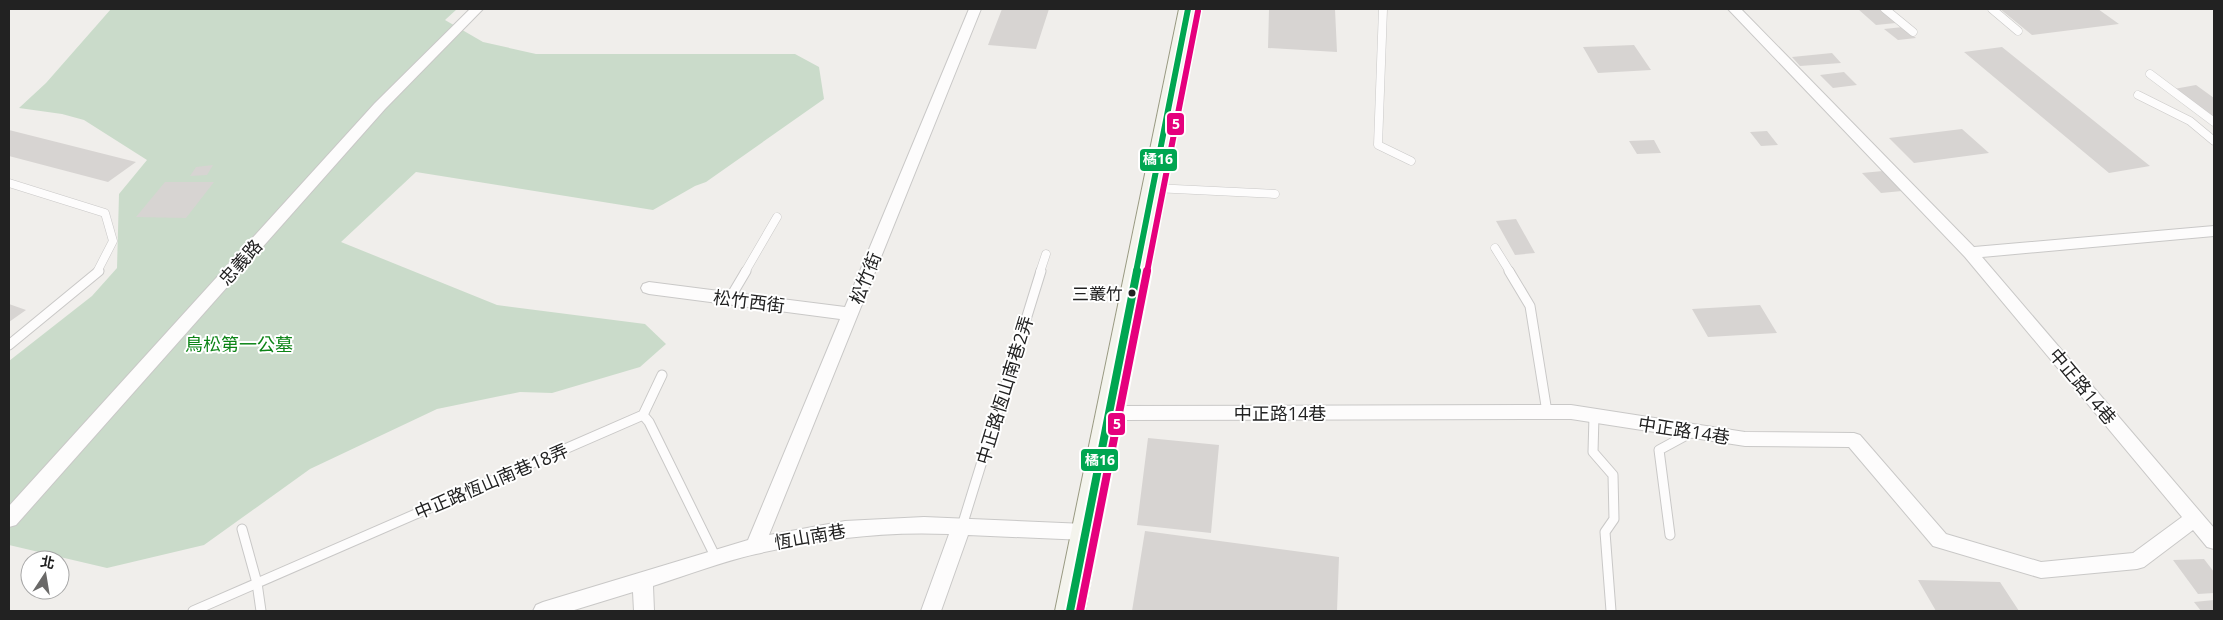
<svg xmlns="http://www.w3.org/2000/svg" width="2223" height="620" font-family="'Open Sans','Noto Sans TC',sans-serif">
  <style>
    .cemetery { fill: #cadbca }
    .building { fill: #d7d4d2 }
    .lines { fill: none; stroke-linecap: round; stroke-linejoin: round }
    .lane-far1-casing { stroke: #c9c8c7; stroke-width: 9 }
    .lane-casing { stroke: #c9c8c7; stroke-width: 11 }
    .street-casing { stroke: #c9c8c7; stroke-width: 2 }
    .secondary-casing { stroke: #999a82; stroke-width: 2 }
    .lane-far1 { stroke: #fdfcfc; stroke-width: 8 }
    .lane { stroke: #fdfcfc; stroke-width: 9 }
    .street { fill: #fdfcfc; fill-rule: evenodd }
    .secondary { fill: #f4f4ed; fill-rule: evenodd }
    .bus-1-far1-casing { stroke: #fff; stroke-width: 9 }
    .bus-1-casing { stroke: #fff; stroke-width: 12 }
    .bus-2-far1-casing { stroke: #fff; stroke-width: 9 }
    .bus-2-casing { stroke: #fff; stroke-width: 12 }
    .bus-1-far1 { stroke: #00a651; stroke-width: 6 }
    .bus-1 { stroke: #00a651; stroke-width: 8 }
    .bus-2-far1 { stroke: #e5007d; stroke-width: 6 }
    .bus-2 { stroke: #e5007d; stroke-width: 8 }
    .bus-dot { fill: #222; stroke: #fff; stroke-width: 2 }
    .labels { text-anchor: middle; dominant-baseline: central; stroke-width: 4; stroke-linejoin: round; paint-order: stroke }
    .bus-label { font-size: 17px; fill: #222; stroke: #fff; text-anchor: end }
    .street-label { font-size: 18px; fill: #222; stroke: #fff }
    .park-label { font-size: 18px; fill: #0c8416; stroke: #fff }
    .line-badge { stroke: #fff; stroke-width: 2 }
    .badge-label { font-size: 14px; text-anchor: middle; font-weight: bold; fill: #fff }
  </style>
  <rect width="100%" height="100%" fill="#f0eeeb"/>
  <path class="cemetery" d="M111,9H457L445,20L483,42L536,54H795L819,67L824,99L706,182L695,186L653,210L416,172L341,242L497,305L645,324L666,344L640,367L552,393L520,392L437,409L310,469L204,545L107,568L9,545V361L92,296L117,268L119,194L147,160L84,120L62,114L19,108L46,83Z"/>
  <path class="building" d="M1002,9H1049L1036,49L988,45Z
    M1269,9H1335L1337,52L1268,48Z
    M1858,9H1880L1896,23L1876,25Z
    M2000,9H2098L2119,24L2032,35Z
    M1903,27L1916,38L1898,40L1884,29Z
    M1634,45L1651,70L1598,73L1583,47Z
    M2002,47L2150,166L2109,173L1964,52Z
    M1832,53L1841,63L1800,66L1792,57Z
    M1844,72L1857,85L1833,88L1820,75Z
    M2196,85L2214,98V117L2174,89Z
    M1962,129L1989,153L1914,163L1889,138Z
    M9,130L136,162L108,182L9,156Z
    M1767,131L1778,145L1761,146L1750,132Z
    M1654,140L1661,153L1637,154L1629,141Z
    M213,165L207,175L190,176L196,167Z
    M1883,171L1902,191L1881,193L1862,173Z
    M165,182H214L186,218L136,217Z
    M1516,219L1535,253L1515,255L1496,221Z
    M9,304L26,310L9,322Z
    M1760,305L1777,333L1708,337L1692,309Z
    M1148,438L1219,445L1211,533L1137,525Z
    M1145,531L1339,557L1337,611H1132Z
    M2204,559L2214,572V593L2198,594L2173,560Z
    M1918,580L2000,582L2019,611H1936Z
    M2214,600V611H2201L2194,602Z"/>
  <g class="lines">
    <defs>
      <path id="lane-far1" d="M1383,9L1378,145L1411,161
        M1885,9L1913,32
        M1992,9L2018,31
        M2150,74L2214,122
        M2138,95L2190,121L2214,141
        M9,183L105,213L113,241L97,272
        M1154,188L1275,194
        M1495,248L1510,272
        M745,272L777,217
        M1040,272L1046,254"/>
      <path id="lane" d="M1509,271L1530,306L1547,412
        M730,298L746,271
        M9,345L99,271
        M643,415L662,375
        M1594,416L1593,452L1613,475L1614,519L1605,532L1611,611
        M962,526L1041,271
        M242,529L257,583L261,611
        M1670,535L1659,450L1694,431
        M193,611L643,415L649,422L716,558"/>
      <path id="street" d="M470,9H483L385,109L16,525L9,527V506L375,103Z
        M969,9H981L769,535L845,521L924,517L1085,524L1092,526L1095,532L1092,538L1085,540L968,535L941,611H921L949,534C884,531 819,539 756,554C721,562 687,575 653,586L654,611H634L633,592L571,611H533L536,605L543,602L748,540L840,319L649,294L643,292L641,288L643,284L649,282L845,307Z
        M1728,9H1741L1974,247L2214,226V236L1982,257L2214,528V549L2207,547L2193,530L2144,567L2137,569L2041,578L1933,546L1849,447L1745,446L1571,419L1109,420L1103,418L1100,413L1103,408L1109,406L1571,405L1745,432L1854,433L1860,435L1946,534L2041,562L2133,553L2182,517L1965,257Z"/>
      <path id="secondary" d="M1179,9H1197L1085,611H1055Z"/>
    </defs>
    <use href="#lane-far1" class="lane-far1-casing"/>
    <use href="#lane" class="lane-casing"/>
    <use href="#street" class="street-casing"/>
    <use href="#secondary" class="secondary-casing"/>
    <use href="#lane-far1" class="lane-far1"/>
    <use href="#lane" class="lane"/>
    <use href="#street" class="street"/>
    <use href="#secondary" class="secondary"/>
    <defs>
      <path id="bus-1-far1" d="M1136,272L1188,9"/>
      <path id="bus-1" d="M1070,611L1137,271"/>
      <path id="bus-2-far1" d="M1147,272L1198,11"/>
      <path id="bus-2" d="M1080,611L1147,271"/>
    </defs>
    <use href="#bus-1-far1" class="bus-1-far1-casing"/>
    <use href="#bus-1" class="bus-1-casing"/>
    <use href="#bus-2-far1" class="bus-2-far1-casing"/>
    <use href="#bus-2" class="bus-2-casing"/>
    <use href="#bus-1-far1" class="bus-1-far1"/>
    <use href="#bus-1" class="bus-1"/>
    <use href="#bus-2-far1" class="bus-2-far1"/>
    <use href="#bus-2" class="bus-2"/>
  </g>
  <circle class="bus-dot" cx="1132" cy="293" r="4.5"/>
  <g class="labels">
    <g class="bus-label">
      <text x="1123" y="293">三叢竹</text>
    </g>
    <g class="street-label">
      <text transform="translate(240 262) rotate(-48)">忠義路</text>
      <text transform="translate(865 278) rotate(-68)">松竹街</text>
      <text transform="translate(749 301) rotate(7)">松竹西街</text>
      <text transform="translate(2083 386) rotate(50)">中正路14巷</text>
      <text transform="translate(1004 390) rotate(-73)">中正路恆山南巷2弄</text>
      <text x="1280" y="413">中正路14巷</text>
      <text transform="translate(1684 430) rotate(9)">中正路14巷</text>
      <text transform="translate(491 481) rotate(-23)">中正路恆山南巷18弄</text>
      <text transform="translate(810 536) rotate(-10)">恆山南巷</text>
    </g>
    <g class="park-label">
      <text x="239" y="344">鳥松第一公墓</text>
    </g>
  </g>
  <g class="line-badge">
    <rect x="1166" y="112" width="19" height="24" rx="5" fill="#e5007d"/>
    <rect x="1139" y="148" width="39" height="24" rx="5" fill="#00a651"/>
    <rect x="1107" y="412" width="19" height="24" rx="5" fill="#e5007d"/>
    <rect x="1080" y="448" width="39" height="24" rx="5" fill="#00a651"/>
  </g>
  <g class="badge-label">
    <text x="1176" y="129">5</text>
    <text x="1158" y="164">橘16</text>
    <text x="1117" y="429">5</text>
    <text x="1100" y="465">橘16</text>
  </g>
  <rect width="2223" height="620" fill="none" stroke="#222222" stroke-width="20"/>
  <g transform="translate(45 575) rotate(12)"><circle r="24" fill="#ffffff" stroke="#a7a7a7"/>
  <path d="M0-4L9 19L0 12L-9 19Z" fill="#6a6968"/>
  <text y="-8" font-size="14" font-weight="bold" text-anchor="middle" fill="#222222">北</text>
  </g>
</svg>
